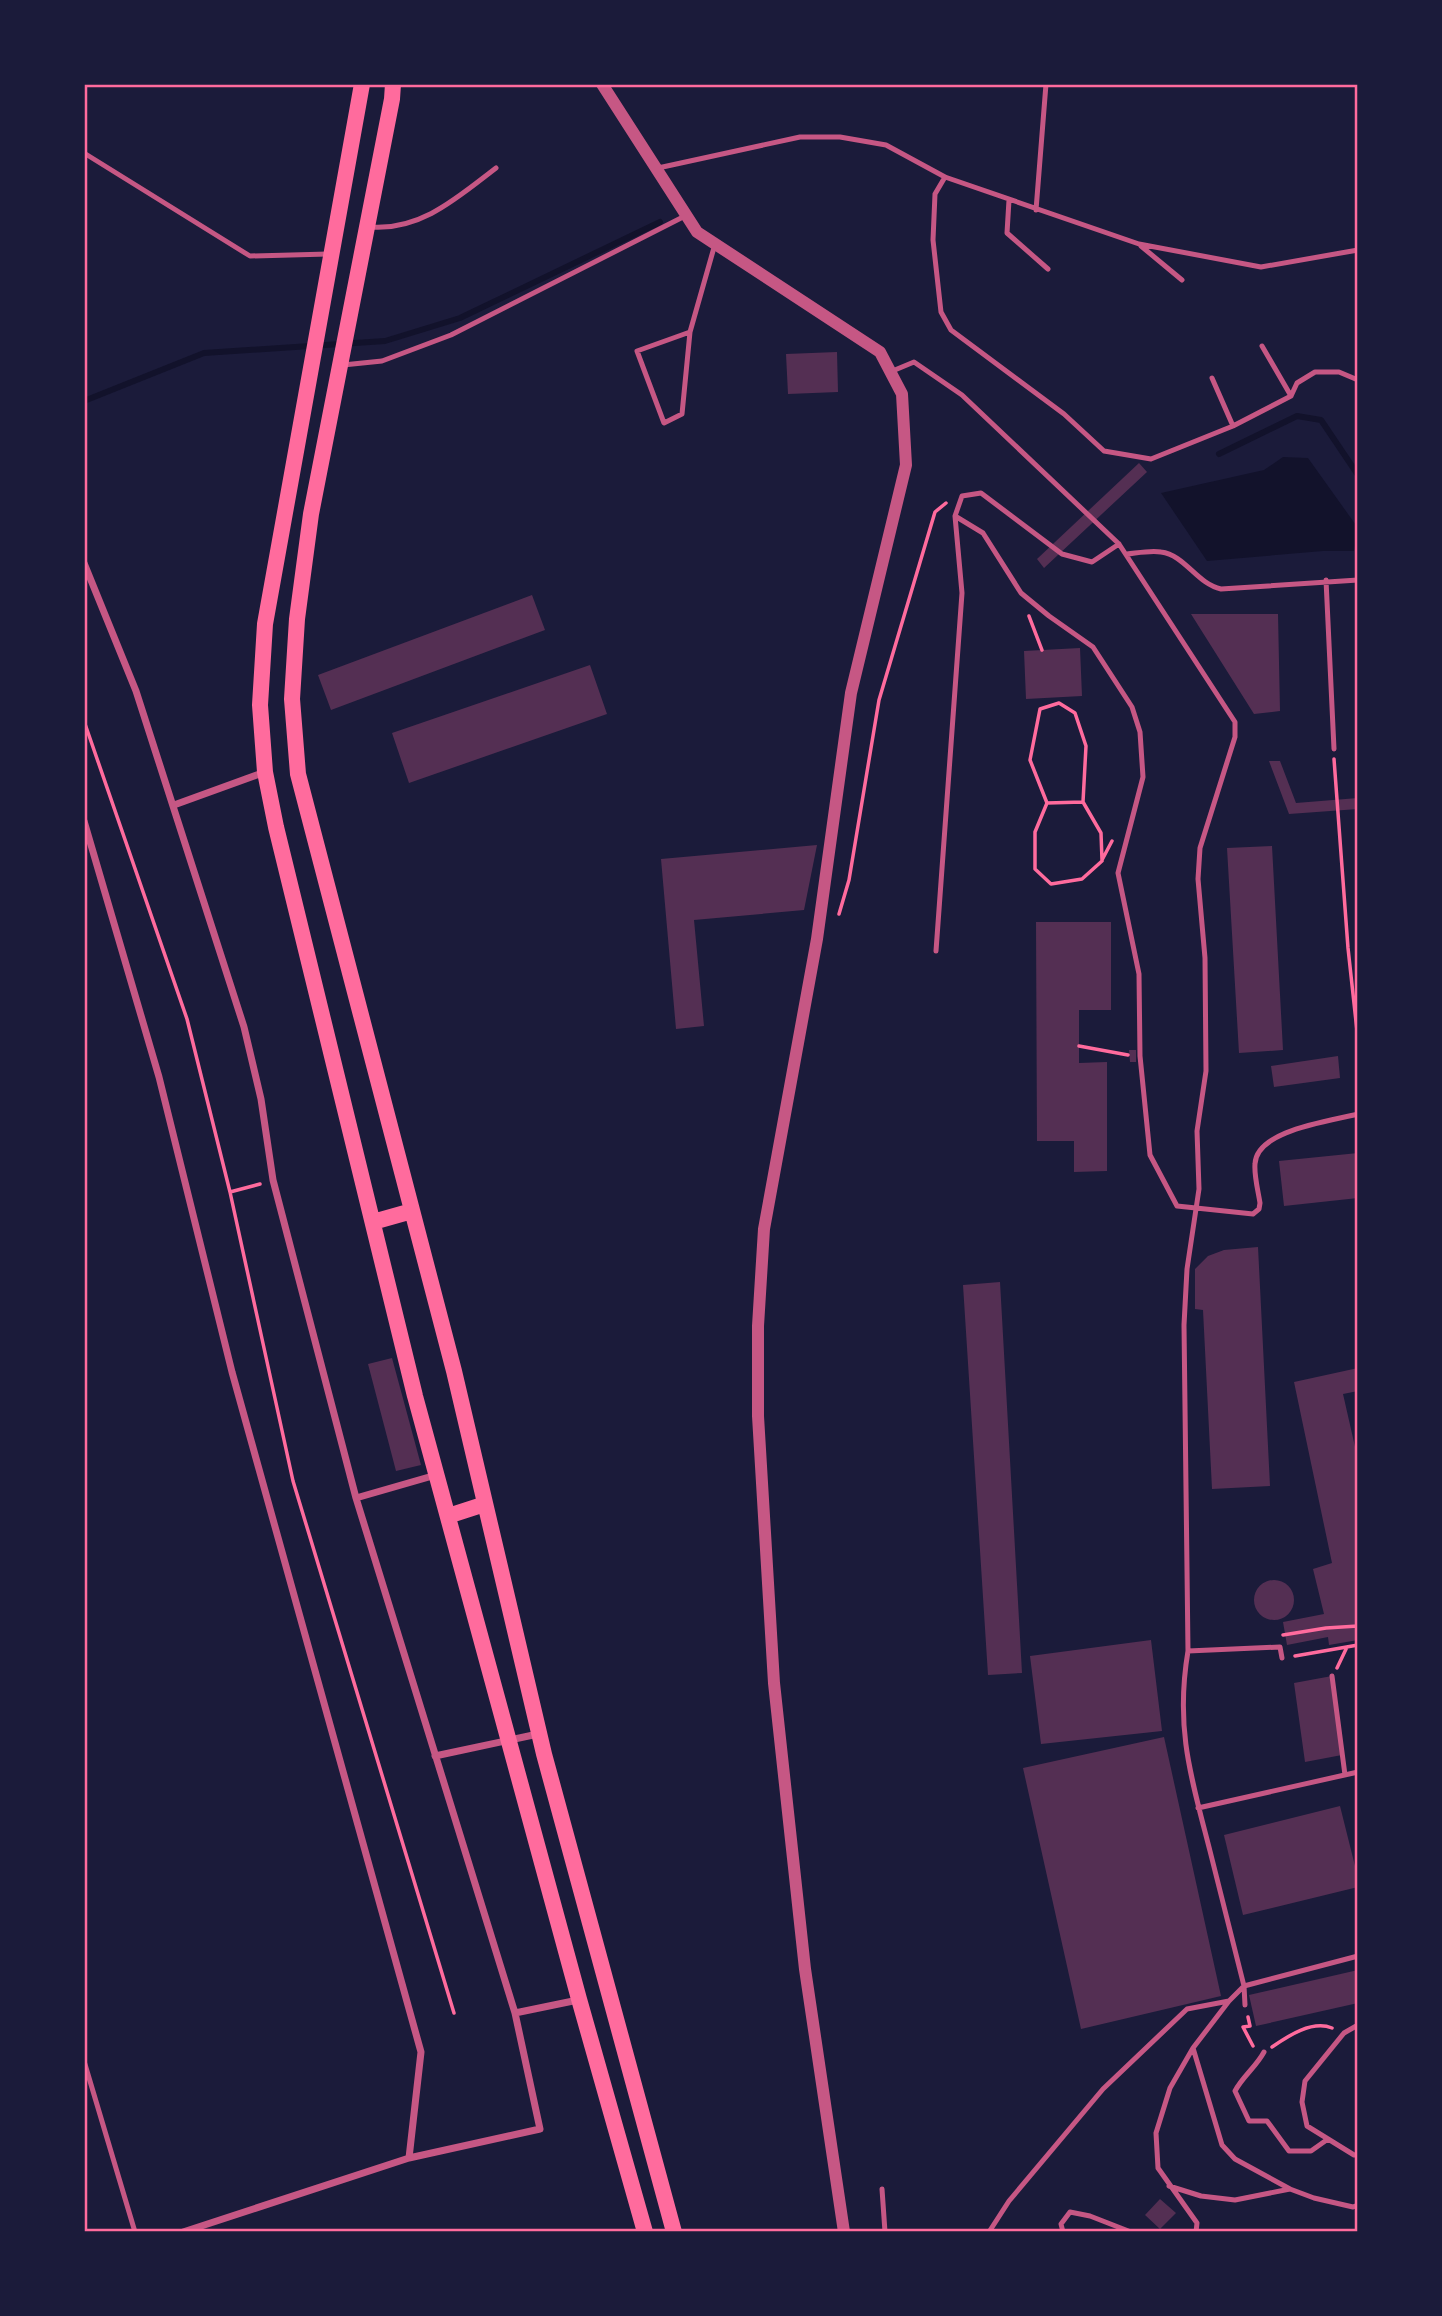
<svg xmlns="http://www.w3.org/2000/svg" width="1442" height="2316" font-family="'DejaVu Sans',sans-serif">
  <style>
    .water { fill: #12122b }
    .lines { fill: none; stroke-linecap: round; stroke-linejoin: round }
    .stream { stroke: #12122b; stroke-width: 6 }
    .building { fill: #542f53 }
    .path { stroke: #ff6b9d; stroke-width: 3.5 }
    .service { stroke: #c65784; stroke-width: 5 }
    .minor { stroke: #c65784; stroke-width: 7 }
    .tertiary { stroke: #c65784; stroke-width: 12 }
    .primary { stroke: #ff6b9d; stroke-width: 16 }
    .neatline { fill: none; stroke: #ff6b9d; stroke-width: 2.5 }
  </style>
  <rect width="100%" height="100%" fill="#1b1b3a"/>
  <path class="water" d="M1283,457L1308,458L1358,528L1354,551H1323L1207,561L1161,493L1264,470Z"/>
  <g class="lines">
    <path class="stream" d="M84,401L204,353L385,341L460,318L660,222
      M1219,454L1297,416L1321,420L1358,475"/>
  </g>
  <path class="building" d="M837,352L838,392L788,394L786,354Z
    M1139,463L1147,472L1044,568L1037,559Z
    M532,595L545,630L331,710L318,675Z
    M1191,614H1278L1280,711L1254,714Z
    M1080,648L1082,696L1026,699L1024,651Z
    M590,665L607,714L409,783L392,733Z
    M1269,761H1280L1296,803L1358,798V809L1289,814Z
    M817,845L804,910L694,920L704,1026L676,1029L661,859Z
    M1272,846L1283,1050L1239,1053L1227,848Z
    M1036,922H1111V1010H1079V1063L1107,1062V1171L1074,1172V1141H1037Z
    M1129,1050H1136V1062H1130Z
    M1338,1056L1340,1078L1274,1087L1271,1066Z
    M1358,1153V1198L1284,1206L1279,1161Z
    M1258,1247L1270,1486L1212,1489L1203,1310L1195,1309V1269L1208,1256L1224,1250Z
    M1000,1282L1022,1673L988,1675L963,1285Z
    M392,1358L421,1465L396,1471L368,1364Z
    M1358,1368V1391L1343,1394L1358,1460V1640L1329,1645L1328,1637L1287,1645L1283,1622L1324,1614L1313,1569L1332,1563L1294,1382Z
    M1254 1600a20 20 0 1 1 40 0a20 20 0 1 1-40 0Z
    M1151,1640L1162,1731L1041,1744L1030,1656Z
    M1332,1676L1342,1755L1305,1762L1294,1683Z
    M1164,1737L1221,1996L1081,2029L1023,1768Z
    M1340,1806L1358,1878V1887L1243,1915L1224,1835Z
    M1358,1970V2003L1256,2026L1249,1995Z
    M1160,2199L1176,2213L1160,2229L1145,2215Z"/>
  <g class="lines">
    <path class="path" d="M1029,616L1042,650
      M84,721L187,1019L230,1192L293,1481L454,2013
      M1334,759L1348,948L1358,1040
      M1083,802L1047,803L1030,760L1040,709L1059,703L1075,713L1086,746L1083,802L1101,833L1102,860L1112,841
      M1047,803L1035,832V869L1051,884L1082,879L1102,861
      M839,914L849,880L879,700L935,512L946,503
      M1079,1046L1128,1055
      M230,1192L260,1184
      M1283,1635L1326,1628L1358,1626
      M1295,1656L1358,1645
      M1337,1668L1347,1647
      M1248,2017L1250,2026L1243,2027L1253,2046
      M1272,2047C1288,2036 1312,2020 1332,2028"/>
    <path class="service" d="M84,153L250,256L328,254
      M658,168L800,137H840L886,145L945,177L1139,244L1261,267L1358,250
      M945,177L935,194L933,240L941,312L951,330L1064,414L1104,451L1151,459L1233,426L1291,396L1297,383L1315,372H1339L1358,380
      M1009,200L1007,233L1048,269
      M1036,210L1046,84
      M370,227C421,231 458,197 496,168
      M1141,246L1182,280
      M690,332L682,414L664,423L637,351L690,332L715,244
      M1262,346L1291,396
      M343,365L382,361L451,335L685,216
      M890,372L914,362L962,395L1119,544L1235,722V737L1200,848L1198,879L1205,958L1206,1071L1197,1131L1199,1189L1187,1269L1184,1325L1188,1651C1175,1728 1191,1777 1210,1851C1221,1896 1233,1941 1244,1986L1245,2005
      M1212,378L1233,426
      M1119,544L1092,562L1062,554L981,493L962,496L955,516L983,533L1021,593L1049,616L1093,647L1132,707L1140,732L1143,777L1118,873L1139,974L1140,1056L1150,1155L1177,1206L1253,1214L1259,1209L1260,1203C1258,1190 1254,1176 1255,1164C1256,1130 1331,1121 1358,1114
      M1127,554C1137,553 1151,550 1161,552C1185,555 1197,584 1221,589L1358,580
      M1326,580L1334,749
      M936,951L962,593L955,516
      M1188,1651L1280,1647L1282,1658
      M1332,1676L1345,1775
      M1198,1808L1358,1772
      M1229,2001L1193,2048L1222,2145L1235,2159L1290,2189
      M1358,2025L1344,2033L1305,2081L1302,2102L1307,2126L1354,2155H1358
      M1193,2048L1170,2088L1156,2133L1158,2168L1197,2223L1196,2232
      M1264,2052C1256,2067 1243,2076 1235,2091L1249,2121H1267L1289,2151H1311L1328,2139
      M84,2061L135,2232
      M1169,2186L1201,2196L1235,2200L1290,2189L1314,2198L1353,2207L1358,2205
      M882,2189L885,2232
      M989,2232L1009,2201L1103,2089L1187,2009L1229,2001L1244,1986L1358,1956
      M1063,2232L1061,2224L1070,2212L1090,2216L1131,2232"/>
    <path class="minor" d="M84,563L136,691L244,1027L261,1099L273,1180L356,1498L515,2013
      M174,805L265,772
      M84,821L159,1077L232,1372L421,2052L409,2158
      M356,1498L436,1475
      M435,1756L538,1734
      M183,2232L409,2158L540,2129L515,2013L578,2000"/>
    <path class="tertiary" d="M602,84L697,232L880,352L902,394L906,465L851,693L817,939L764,1229L758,1326V1416L774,1683L805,1969L844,2232"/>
    <path class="primary" d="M362,84L265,624L260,705L265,772L276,827L415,1396L579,1999L645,2232
      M393,84L392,99L311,514L297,619L292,699L298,774L454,1371L544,1754L674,2232
      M373,1222L412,1211
      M448,1516L485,1504"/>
  </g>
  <rect width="1442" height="2316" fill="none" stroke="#1b1b3a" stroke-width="172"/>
  <rect x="86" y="86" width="1270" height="2144" class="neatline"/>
</svg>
